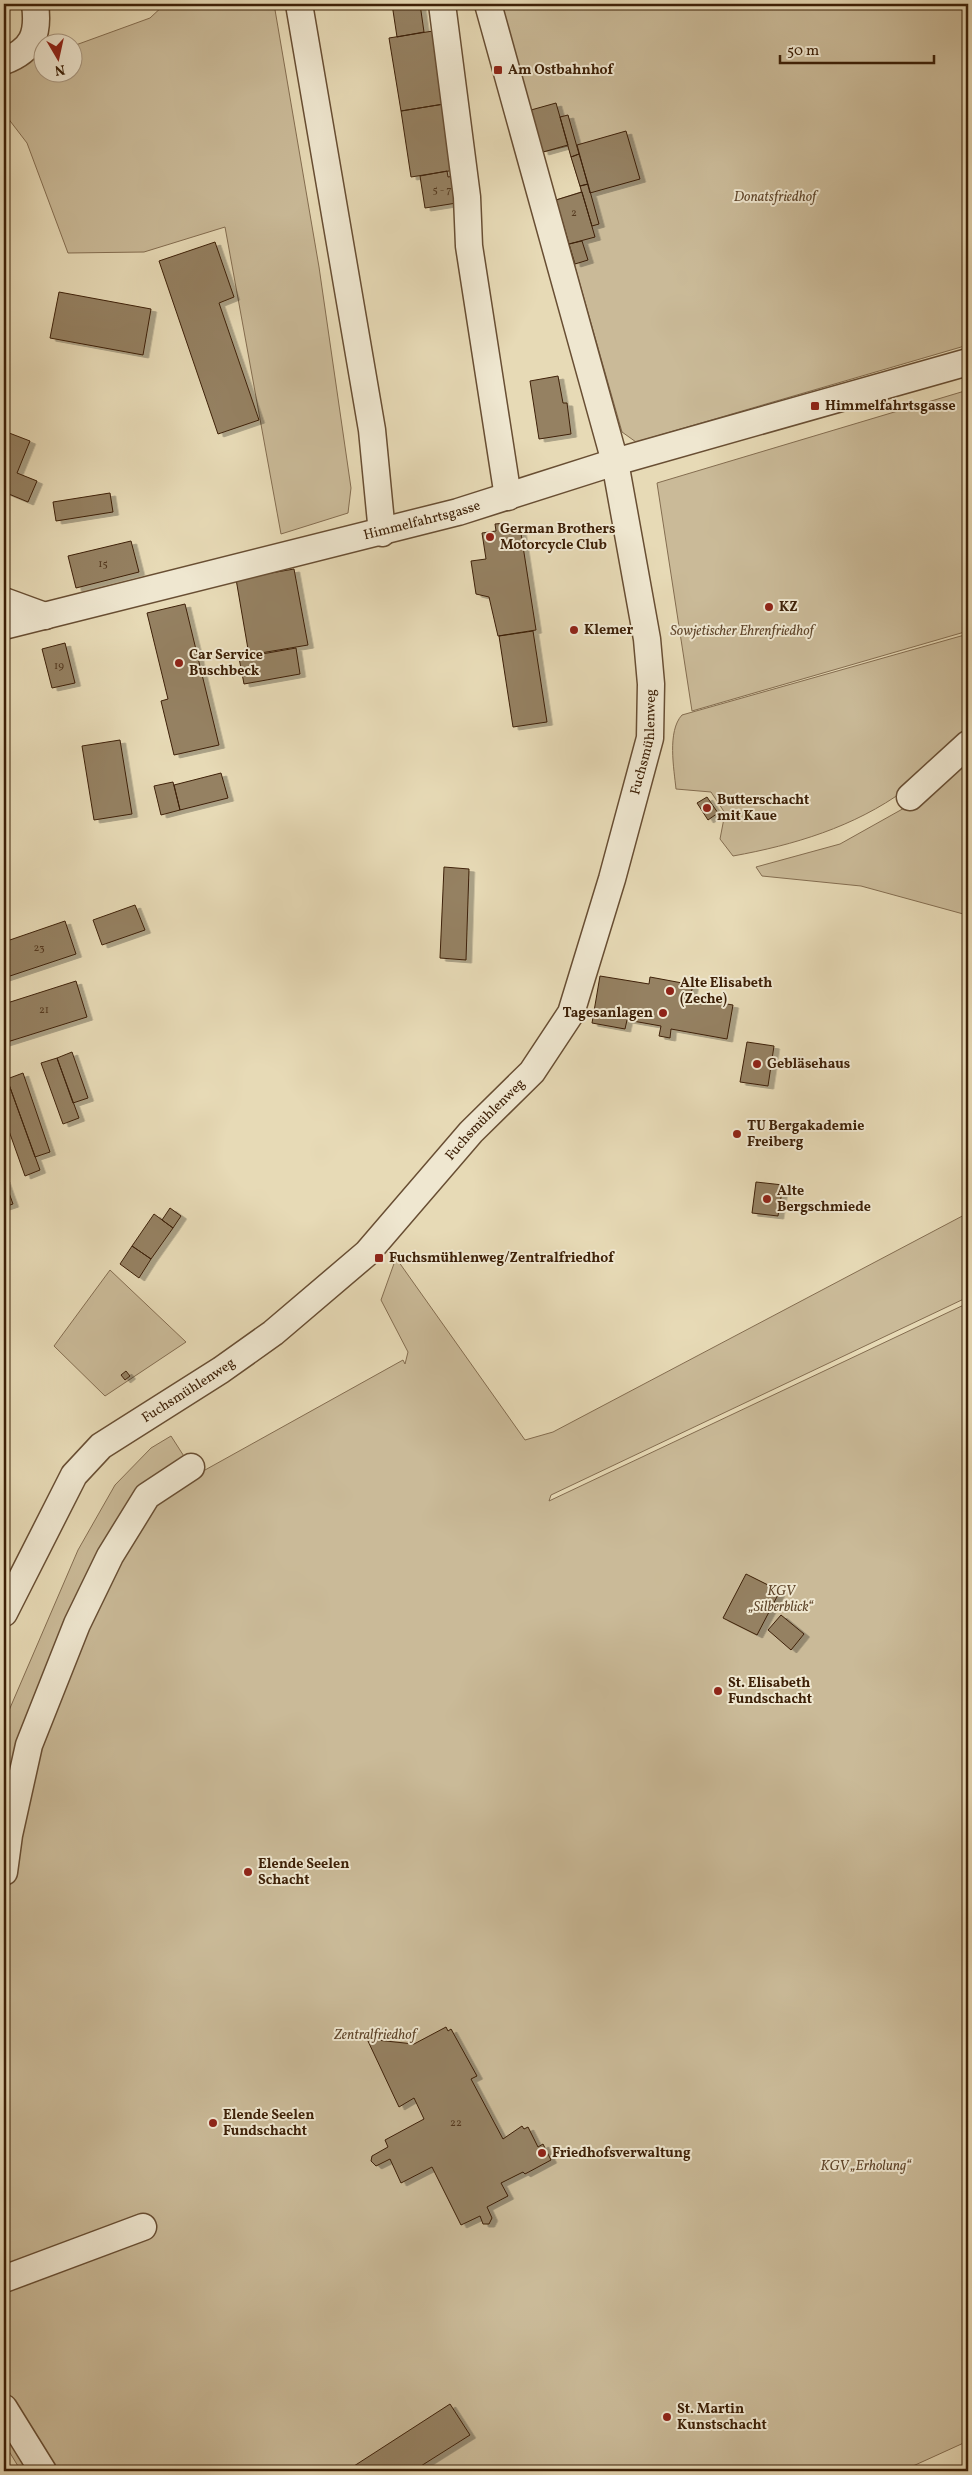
<svg xmlns="http://www.w3.org/2000/svg" width="972" height="2475" font-family="Vollkorn,serif">
  <style>
    .green { fill: #caba98; stroke: #846d50 }
    .building { fill: #958162; stroke: #3d2007; filter: url(#shadow) }
    .lines { fill: none; stroke-linecap: round; stroke-linejoin: round }
    .minor-casing { stroke: #684e33; stroke-width: 29 }
    .minor { stroke: #efe7d0; stroke-width: 26 }
    .poi-dot { fill: #8f2418; stroke: #efe7d0; stroke-width: 2 }
    .labels { text-anchor: middle; dominant-baseline: central; stroke-width: 4; stroke-linejoin: round; paint-order: stroke }
    .number-label { font-size: 11px; fill: #53381e }
    .poi-label { font-size: 14px; font-weight: bold; fill: #3d2007; stroke: #efe7d0; text-anchor: start }
    .park-label { font-size: 14px; font-style: italic; fill: #60462b; stroke: #efe7d0 }
    .street-label { font-size: 14px; fill: #3d2007; stroke: #efe7d0 }
  </style>
  <defs>
    <filter id="shadow"><feDropShadow dx="5.5" dy="3" stdDeviation="0" flood-color="#0004"/></filter>
  </defs>
  <rect width="100%" height="100%" fill="#e7dab6"/>
  <filter id="stains"><feTurbulence type="fractalNoise" baseFrequency=".004" numOctaves="4"/><feColorMatrix values="0 0 0 0 .2 0 0 0 0 .09 0 0 0 0 .02 0 0 0 .5 -.17"/></filter>
  <radialGradient id="worn" r=".72"><stop offset=".6" stop-color="#630" stop-opacity="0"/><stop offset="1" stop-color="#630" stop-opacity=".3"/></radialGradient>
  <path class="green" d="M165,4H274L319,267L351,488L348,513L281,534L225,227L144,252L68,253L27,143L4,113V67L42,54V72H72L73,46L150,18Z
    M501,4H968V345L636,442L622,432L556,200L581,192V189L568,146L543,152Z
    M968,390V631L692,711L657,483Z
    M968,634V735C948,753 928,774 905,790C854,827 794,845 733,856L720,839L725,813L711,792L676,789C674,769 667,731 682,715Z
    M968,750V920L967,915L861,886L762,876L756,867L840,844L915,802Z
    M968,1213V1297L551,1495L549,1501L968,1303V2441L902,2471H21L4,2443V1722L78,1550L115,1485L151,1448L171,1436L196,1475L403,1360L405,1364L408,1352L381,1300L396,1258L525,1440L553,1432Z
    M110,1270L186,1342L105,1396L54,1346Z"/>
  <path class="building" d="M392,4H420L424,32L397,37Z
    M433,31L444,104L401,111L389,38Z
    M556,103L568,145L543,152L531,110Z
    M444,104L455,170L411,177L401,111Z
    M568,115L579,154L571,157L560,117Z
    M626,131L640,179L590,193L577,145Z
    M579,154L588,184L580,186L571,157Z
    M447,171L448,177L459,175L463,202L425,208L420,176Z
    M588,184L599,224L592,226L580,186Z
    M582,192L595,237L569,244L556,200Z
    M582,241L588,260L575,264L569,244Z
    M215,242L234,297L219,303L259,420L218,434L159,261Z
    M59,292L151,309L143,355L50,338Z
    M558,376L563,403H567L571,434L539,439L530,381Z
    M4,431L30,441L17,473L37,481L28,502L4,492Z
    M110,493L113,512L56,521L53,502Z
    M506,523L507,529L520,527L536,630L498,636L489,597L476,594L471,561L486,559L482,533L496,531L495,524Z
    M131,541L139,572L76,588L68,556Z
    M294,569L308,645L249,655L236,579Z
    M185,604L219,745L174,755L161,701L168,699L147,613Z
    M533,631L547,722L513,727L499,636Z
    M65,643L75,683L52,688L42,649Z
    M296,648L300,674L244,684L239,658Z
    M120,740L132,814L94,820L82,746Z
    M221,773L228,798L180,810L174,785Z
    M173,782L180,810L161,815L154,786Z
    M707,797L718,813L708,820L697,803Z
    M444,867L469,869L466,960L440,958Z
    M135,905L145,930L102,945L93,920Z
    M65,921L76,954L4,978V942Z
    M600,976L649,984L650,977L693,985L690,998L733,1005L727,1039L671,1029L670,1038L659,1036L661,1026L627,1020L625,1029L592,1023Z
    M76,981L87,1017L4,1043V1004Z
    M747,1042L774,1046L768,1086L740,1082Z
    M72,1052L88,1098L73,1103L57,1058Z
    M57,1058L79,1118L63,1124L41,1063Z
    M23,1073L50,1152L35,1157L7,1079Z
    M7,1079L40,1170L25,1176L4,1117V1080Z
    M4,1179L13,1204L4,1207Z
    M756,1182L783,1185L778,1216L752,1213Z
    M170,1208L181,1216L173,1228L162,1220Z
    M154,1214L173,1228L151,1259L132,1246Z
    M132,1246L151,1259L139,1278L120,1264Z
    M126,1371L130,1376L125,1380L121,1375Z
    M746,1574L780,1591L757,1635L723,1618Z
    M781,1615L804,1634L791,1650L768,1630Z
    M446,2027L448,2031L451,2029L477,2076L471,2079L503,2139L522,2126L524,2129L528,2127L538,2147L543,2144L551,2160L525,2174L523,2172L501,2183L508,2196L487,2207L492,2218L489,2224H483L480,2216L461,2225L432,2167L401,2183L390,2159L376,2166L371,2161L372,2156L388,2147L385,2140L424,2119L414,2098L399,2107L367,2039L414,2044Z
    M450,2404L470,2435L413,2471H357L354,2466Z"/>
  <g class="lines">
    <defs>
      <g id="minor">
        <path d="M299,4L372,430L382,533"/>
        <path d="M442,4L467,197L469,246L508,497"/>
        <path d="M4,61C33,50 39,34 35,4"/>
        <path d="M4,601L45,616"/>
        <path id="s1" d="M4,626L458,512L615,462L968,362"/>
        <path d="M910,797L968,744"/>
        <path id="s2" d="M4,1613L74,1475L101,1446L221,1370L273,1333L367,1253L471,1132L532,1072L571,1013L612,879L650,738L651,684L647,639L615,462L488,4"/>
        <path d="M4,1872L9,1835L29,1745L77,1624L110,1556L147,1496L191,1467"/>
        <path d="M4,2279L143,2227"/>
        <path d="M4,2408L43,2471"/>
      </g>
    </defs>
    <use href="#minor" class="minor-casing"/>
    <use href="#minor" class="minor"/>
  </g>
  <g class="poi-dot">
    <rect x="493" y="65" width="10" height="10" rx="2.5"/>
    <rect x="810" y="401" width="10" height="10" rx="2.5"/>
    <circle cx="490" cy="537" r="5"/>
    <circle cx="769" cy="607" r="5"/>
    <circle cx="574" cy="630" r="5"/>
    <circle cx="179" cy="663" r="5"/>
    <circle cx="707" cy="808" r="5"/>
    <circle cx="670" cy="991" r="5"/>
    <circle cx="663" cy="1013" r="5"/>
    <circle cx="757" cy="1064" r="5"/>
    <circle cx="737" cy="1134" r="5"/>
    <circle cx="767" cy="1199" r="5"/>
    <rect x="374" y="1253" width="10" height="10" rx="2.5"/>
    <circle cx="718" cy="1691" r="5"/>
    <circle cx="248" cy="1872" r="5"/>
    <circle cx="213" cy="2123" r="5"/>
    <circle cx="542" cy="2153" r="5"/>
    <circle cx="667" cy="2417" r="5"/>
  </g>
  <g class="labels">
    <g class="number-label">
      <text x="442" y="190">5 - 7</text>
      <text x="574" y="213">2</text>
      <text x="103" y="564">15</text>
      <text x="59" y="666">19</text>
      <text x="39" y="948">23</text>
      <text x="44" y="1010">21</text>
      <text x="456" y="2123">22</text>
    </g>
    <g class="poi-label">
      <text x="508" y="70">Am Ostbahnhof</text>
      <text x="825" y="406">Himmelfahrtsgasse</text>
      <text x="500" y="529">German Brothers<tspan x="500" dy="16">Motorcycle Club</tspan></text>
      <text x="779" y="607">KZ</text>
      <text x="584" y="630">Klemer</text>
      <text x="189" y="655">Car Service<tspan x="189" dy="16">Buschbeck</tspan></text>
      <text x="717" y="800">Butterschacht<tspan x="717" dy="16">mit Kaue</tspan></text>
      <text x="680" y="983">Alte Elisabeth<tspan x="680" dy="16">(Zeche)</tspan></text>
      <text x="653" y="1013" text-anchor="end">Tagesanlagen</text>
      <text x="767" y="1064">Gebläsehaus</text>
      <text x="747" y="1126">TU Bergakademie<tspan x="747" dy="16">Freiberg</tspan></text>
      <text x="777" y="1191">Alte<tspan x="777" dy="16">Bergschmiede</tspan></text>
      <text x="389" y="1258">Fuchsmühlenweg/Zentralfriedhof</text>
      <text x="728" y="1683">St. Elisabeth<tspan x="728" dy="16">Fundschacht</tspan></text>
      <text x="258" y="1864">Elende Seelen<tspan x="258" dy="16">Schacht</tspan></text>
      <text x="223" y="2115">Elende Seelen<tspan x="223" dy="16">Fundschacht</tspan></text>
      <text x="552" y="2153">Friedhofsverwaltung</text>
      <text x="677" y="2409">St. Martin<tspan x="677" dy="16">Kunstschacht</tspan></text>
    </g>
    <g class="park-label">
      <text x="775" y="197">Donatsfriedhof</text>
      <text x="742" y="631">Sowjetischer Ehrenfriedhof</text>
      <text x="781" y="1591">KGV<tspan x="781" dy="16">„Silberblick“</tspan></text>
      <text x="375" y="2035">Zentralfriedhof</text>
      <text x="866" y="2166">KGV „Erholung“</text>
    </g>
    <g class="street-label">
      <text stroke="none"><textPath href="#s1" startOffset="431">Himmelfahrtsgasse</textPath></text>
      <text stroke="none"><textPath href="#s2" startOffset="1121">Fuchsmühlenweg</textPath></text>
      <text stroke="none"><textPath href="#s2" startOffset="702">Fuchsmühlenweg</textPath></text>
      <text stroke="none"><textPath href="#s2" startOffset="298">Fuchsmühlenweg</textPath></text>
    </g>
  </g>
  <rect width="972" height="2475" fill="none" stroke="#e7dab6" stroke-width="20"/>
  <rect x="5" y="5" width="962" height="2465" fill="none" stroke="#3d2007" stroke-width="2.5"/>
  <rect x="10" y="10" width="952" height="2455" fill="none" stroke="#3d2007"/>
  <g transform="translate(58 58) rotate(171)"><circle r="24" fill="#efe7d0" stroke="#a89780"/>
  <path d="M0-4L9 19L0 12L-9 19Z" fill="#8f2418"/>
  <text y="-8" font-size="14" font-weight="bold" text-anchor="middle" fill="#3d2007">N</text>
  </g>
  <path d="M780 55v8h154v-8" fill="none" stroke="#3d2007" stroke-width="2.5"/>
  <text x="787" y="55" font-size="15" fill="#3d2007" stroke="#efe7d0" stroke-width="4" paint-order="stroke">50 m</text>
  <rect width="100%" height="100%" filter="url(#stains)"/>
  <rect width="100%" height="100%" fill="url(#worn)"/>
</svg>
